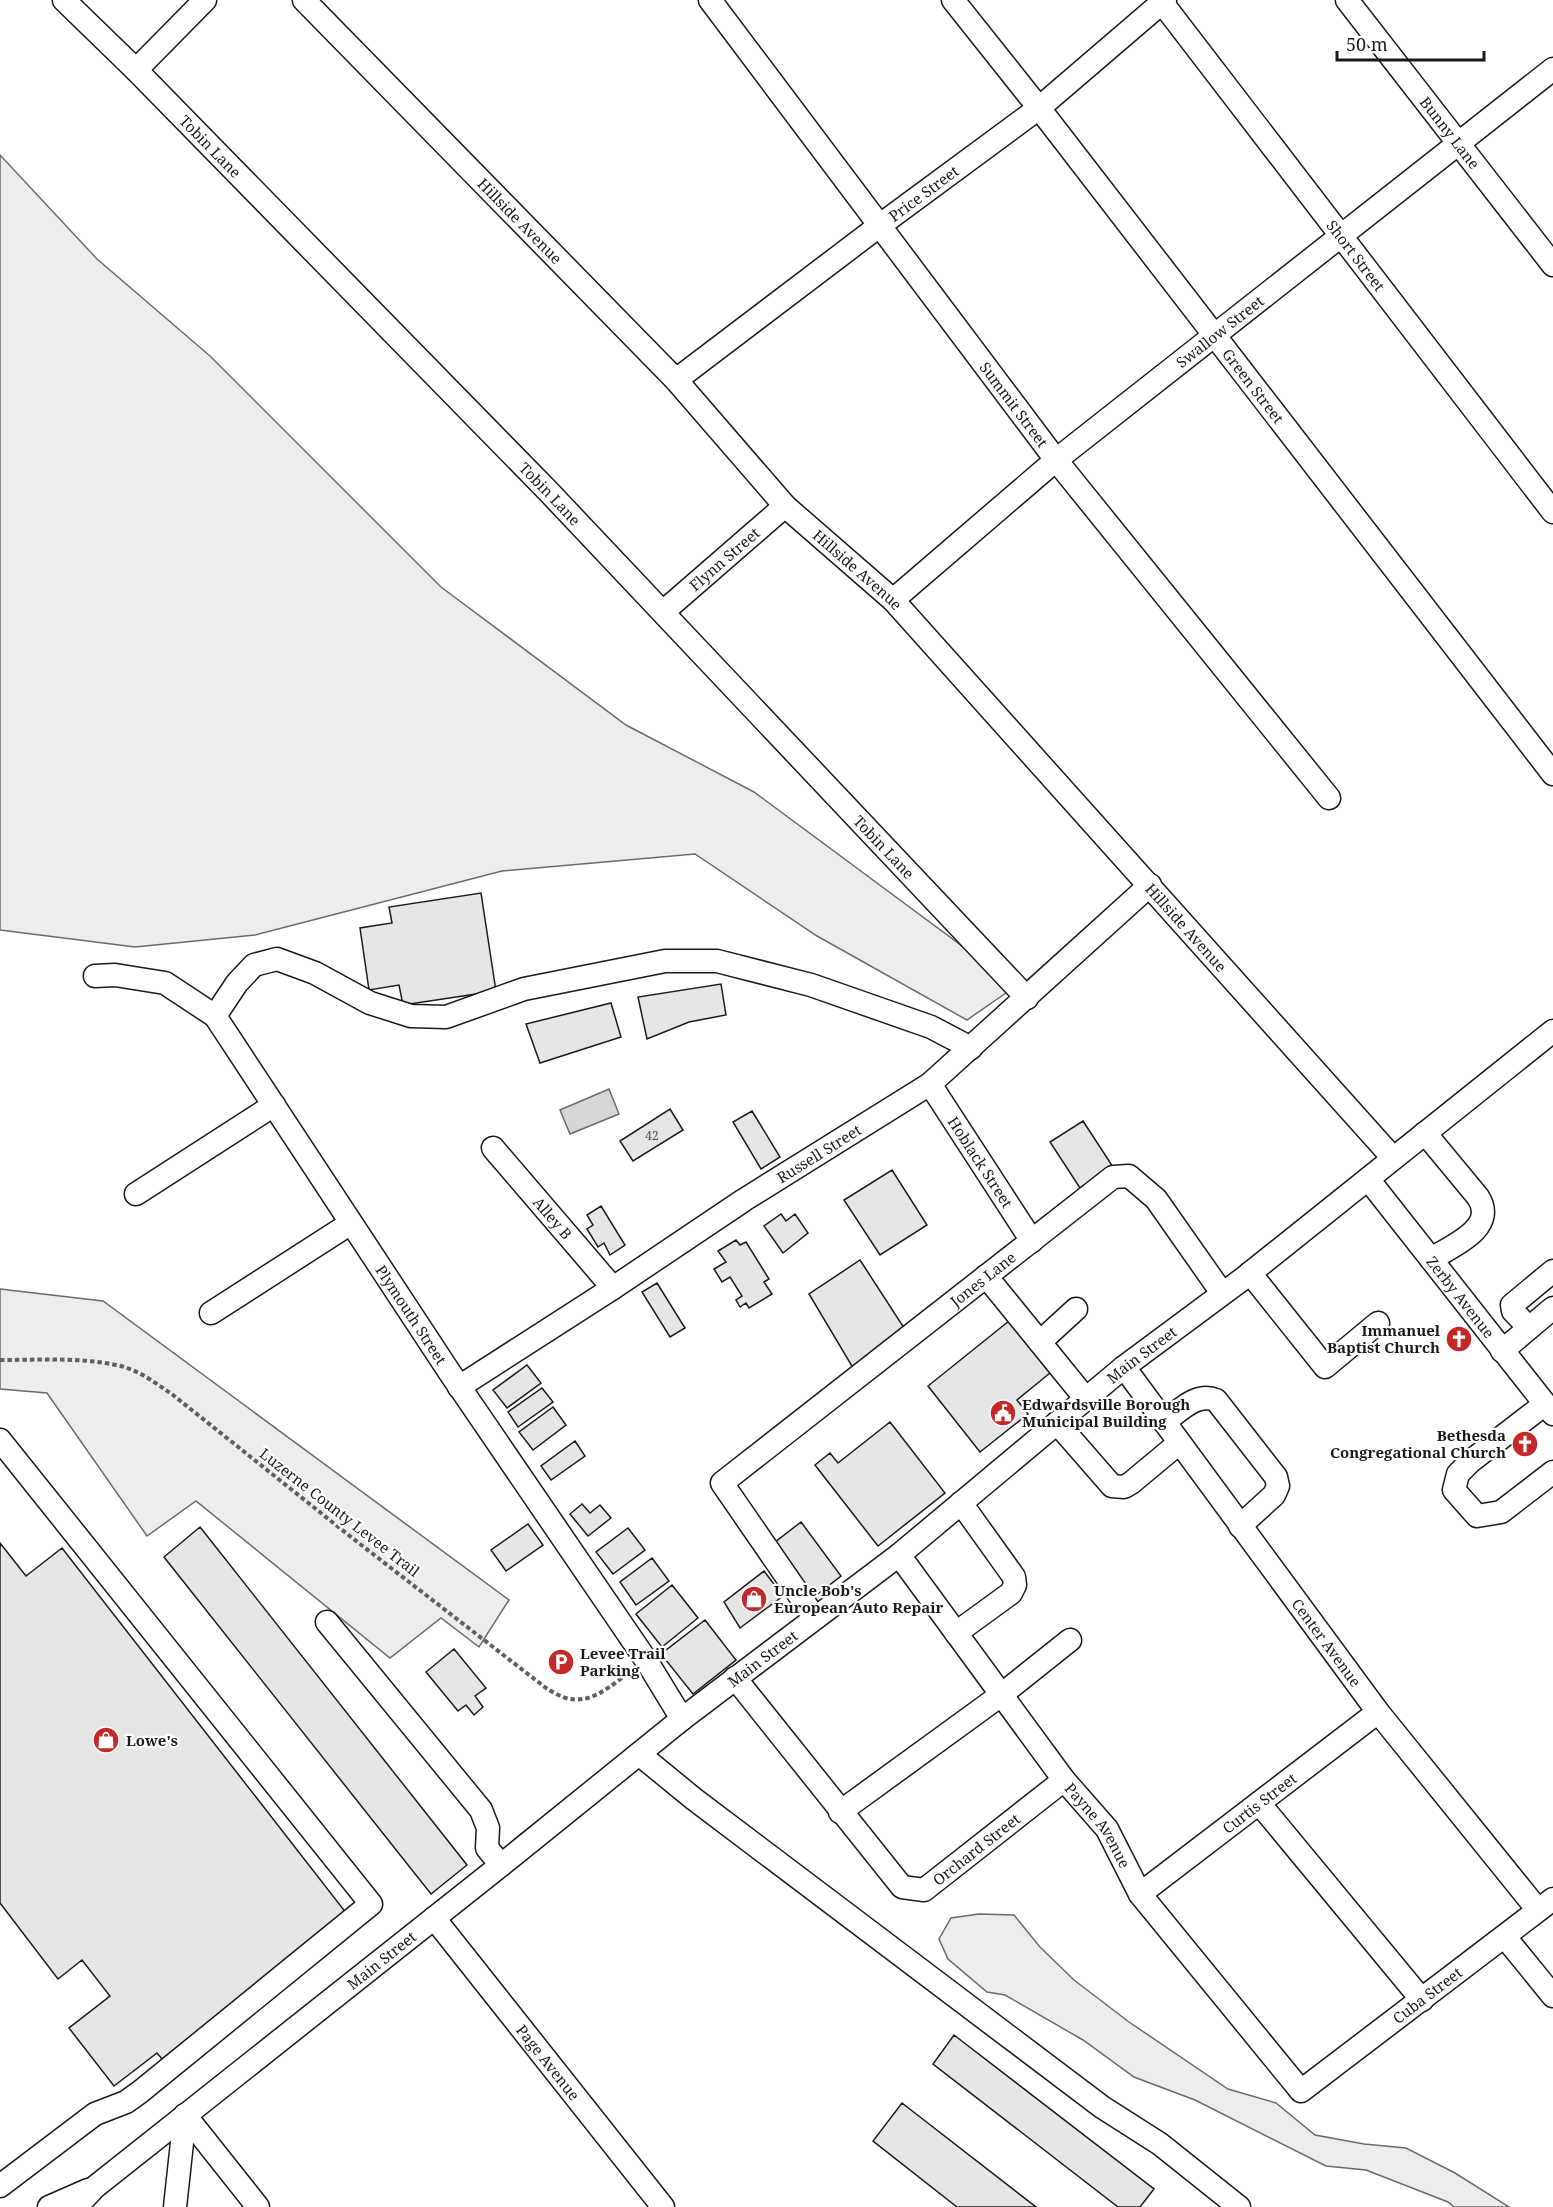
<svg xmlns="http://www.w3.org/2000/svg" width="1553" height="2207" font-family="'Noto Serif',serif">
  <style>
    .green { fill: #ededed; stroke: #6a6a6a; stroke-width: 1.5 }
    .water { fill: #d7d7d7; stroke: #6a6a6a; stroke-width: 1.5 }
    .building { fill: #e6e6e6; stroke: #1a1a1a; stroke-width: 1.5 }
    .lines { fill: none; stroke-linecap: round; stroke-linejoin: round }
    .minor-casing { stroke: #1a1a1a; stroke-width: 25 }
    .path { stroke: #5f5f5f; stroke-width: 4; stroke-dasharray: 4.5 3; stroke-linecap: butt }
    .minor { stroke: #fff; stroke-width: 22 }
    .labels { text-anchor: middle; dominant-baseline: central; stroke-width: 4.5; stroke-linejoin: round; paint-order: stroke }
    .number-label { font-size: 12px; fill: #4d4d4d }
    .street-label { font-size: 15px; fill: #1a1a1a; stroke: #fff }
    .poi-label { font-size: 15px; font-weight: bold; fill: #1a1a1a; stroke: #fff; text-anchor: start }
  </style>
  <rect width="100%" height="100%" fill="#fff"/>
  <path class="green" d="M0,155L97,259L210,356L441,587L626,725L754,792L1016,986L967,1020L817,936L695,854L502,871L255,935L135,947L0,930Z
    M0,1289L103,1301L509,1600L479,1647L441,1618L390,1658L196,1501L147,1536L47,1393L0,1389Z
    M979,1914L1014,1915L1040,1947L1074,1980L1129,2022L1228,2089L1276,2103L1315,2135L1364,2144L1406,2148L1455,2173L1509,2207H1454L1448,2202L1366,2170L1326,2166L1195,2100L1134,2077L1083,2040L1005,1995L987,1992L948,1959L939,1939L951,1918Z"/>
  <path class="water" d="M609,1089L619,1114L570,1134L560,1110Z"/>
  <path class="building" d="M481,893L496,991L403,1005L399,985L369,990L360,928L392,923L389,907Z
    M721,984L726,1015L689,1022L647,1039L638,997Z
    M611,1003L621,1037L540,1063L526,1024Z
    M670,1109L683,1130L633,1161L620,1141Z
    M752,1111L780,1157L761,1169L733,1122Z
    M1083,1121L1113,1167L1080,1188L1050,1142Z
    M892,1170L927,1225L880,1255L844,1200Z
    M601,1206L625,1245L610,1255L604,1243L598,1247L587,1229L593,1225L587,1215Z
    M781,1214L786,1221L795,1214L808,1233L783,1253L764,1226Z
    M736,1240L740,1245L746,1242L769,1279L764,1282L772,1294L749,1308L746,1303L740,1307L736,1300L742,1296L730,1277L722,1282L714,1269L726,1262L718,1251Z
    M860,1260L908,1334L856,1373L809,1294Z
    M657,1283L685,1328L670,1337L642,1292Z
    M1009,1321L1050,1373L1017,1400L1028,1414L980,1452L928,1386Z
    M527,1365L541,1383L507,1408L493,1390Z
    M542,1388L553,1402L518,1427L508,1412Z
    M553,1407L566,1425L533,1450L519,1432Z
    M890,1422L945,1493L878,1546L815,1465L830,1453L838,1463Z
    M575,1441L585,1456L551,1480L541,1466Z
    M582,1504L590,1513L600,1505L611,1518L588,1536L570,1514Z
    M801,1522L841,1576L810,1600L770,1546Z
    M528,1524L543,1545L506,1571L491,1550Z
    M200,1527L467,1865L431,1894L164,1557Z
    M628,1528L645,1550L613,1574L596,1552Z
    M0,1543L26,1576L62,1548L347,1914L162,2059L157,2053L114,2086L69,2028L110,1996L82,1960L58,1979L0,1903Z
    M652,1558L669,1581L636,1605L620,1582Z
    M764,1571L783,1596L740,1628L724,1602Z
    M672,1585L698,1618L662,1647L636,1614Z
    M705,1620L736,1660L693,1694L661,1654Z
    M454,1649L486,1688L475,1696L483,1707L474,1715L466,1705L458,1711L426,1672Z
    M954,2035L1154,2189L1140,2207H1118L933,2064Z
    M902,2103L1036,2207H957L873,2141Z"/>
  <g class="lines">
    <defs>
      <g id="minor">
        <path id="s1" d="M64,0L136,70L548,491L1027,998"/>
        <path id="s2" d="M304,0L676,380L785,506L893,600L1393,1158"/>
        <path id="s3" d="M710,0L1056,460L1329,798"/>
        <path id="s4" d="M953,0L1039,108L1553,774"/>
        <path id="s5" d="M1160,0L1553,512"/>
        <path id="s6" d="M1347,0L1553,265"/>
        <path d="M136,70L205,0"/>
        <path id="s7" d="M676,380L879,226L1039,108L1165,0"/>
        <path id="s8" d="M893,600L1056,460L1553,69"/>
        <path id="s9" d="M663,612L785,506"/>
        <path id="s10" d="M95,976L115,975L165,983L215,1016L450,1373L646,1660L682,1719"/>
        <path d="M215,1016L237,983L254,965L277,959L315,973L370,1003L411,1016L446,1017L524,989L665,961H717L811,985L931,1027L971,1048"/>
        <path id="s11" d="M930,1084L1032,1241"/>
        <path d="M1425,1133L1478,1197C1498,1228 1452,1246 1431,1259"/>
        <path id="s12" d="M493,1148L613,1288"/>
        <path id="s13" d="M1368,1179L1553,1414"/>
        <path d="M136,1194L274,1105"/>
        <path d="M1250,1273L1325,1367L1378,1323"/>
        <path d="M986,1276L1086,1399"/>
        <path d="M211,1313L351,1223"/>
        <path d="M1529,1328L1513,1311L1512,1305L1553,1271"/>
        <path d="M1040,1342L1076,1309"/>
        <path d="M1502,1351L1553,1308"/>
        <path id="s14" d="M1124,1367L1378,1712L1538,1910"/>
        <path id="s15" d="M459,1387L613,1288L744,1200L930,1084L1150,885"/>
        <path d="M1545,1404L1471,1461L1458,1474L1454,1490L1477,1516L1501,1512L1553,1472"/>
        <path d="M1164,1422C1180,1411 1196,1392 1216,1400L1276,1477L1278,1486L1274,1495L1240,1526"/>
        <path d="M1057,1423L1112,1486L1124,1487L1131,1483L1179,1443"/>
        <path d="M0,1440L371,1904L140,2092L126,2102L95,2114L0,2186"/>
        <path id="s16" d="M899,1555L1064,1780L1107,1829L1140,1894L1301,2091L1553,1899"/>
        <path id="s17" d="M815,1618L722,1483L1113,1177L1129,1176L1156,1199L1222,1293"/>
        <path d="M327,1622L481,1810L488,1828L487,1848L501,1865"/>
        <path d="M956,1633L1011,1593L1015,1585L1014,1577L961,1503"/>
        <path id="s18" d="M735,1678L902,1887L924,1890L1064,1780"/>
        <path d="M639,1754L694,1799L1102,2107L1160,2144L1239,2207"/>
        <path d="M1259,1803L1422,2000"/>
        <path d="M840,1812L1001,1695L1070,1640"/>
        <path id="s19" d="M1140,1894L1378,1712"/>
        <path id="s20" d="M434,1918L663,2207"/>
        <path d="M1505,1937L1553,1996"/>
        <path d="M185,2115L258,2207"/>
        <path d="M49,2207L88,2190"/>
        <path id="s21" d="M76,2207L95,2187L515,1854L682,1719L899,1555L1124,1367L1244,1278L1553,1031"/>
        <path d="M175,2207L185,2115"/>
      </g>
    </defs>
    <use href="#minor" class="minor-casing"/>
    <path class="path" d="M0,1360C40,1360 82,1357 121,1366C140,1371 157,1384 173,1395L351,1537L546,1688C551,1691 557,1695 563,1697C589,1707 612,1685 631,1671"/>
    <use href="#minor" class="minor"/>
  </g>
  <defs>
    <symbol id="church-disc" viewBox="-11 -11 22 22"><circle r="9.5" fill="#c62828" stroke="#fff"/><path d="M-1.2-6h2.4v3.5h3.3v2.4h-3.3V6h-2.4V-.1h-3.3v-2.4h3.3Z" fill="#fff"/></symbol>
    <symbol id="civic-disc" viewBox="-11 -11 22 22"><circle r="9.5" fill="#c62828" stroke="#fff"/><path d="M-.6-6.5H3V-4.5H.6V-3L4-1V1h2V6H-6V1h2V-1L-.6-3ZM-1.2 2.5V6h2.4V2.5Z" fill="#fff"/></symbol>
    <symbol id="shop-disc" viewBox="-11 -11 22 22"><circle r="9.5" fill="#c62828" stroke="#fff"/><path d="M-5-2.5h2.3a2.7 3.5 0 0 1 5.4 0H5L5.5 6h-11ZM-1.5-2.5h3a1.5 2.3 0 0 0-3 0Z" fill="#fff"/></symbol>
    <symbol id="parking-disc" viewBox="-11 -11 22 22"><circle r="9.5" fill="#c62828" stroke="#fff"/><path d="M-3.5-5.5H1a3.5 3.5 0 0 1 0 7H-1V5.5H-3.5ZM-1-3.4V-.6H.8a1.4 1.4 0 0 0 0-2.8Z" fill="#fff"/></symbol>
  </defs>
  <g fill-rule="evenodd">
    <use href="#church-disc" x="1444" y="1324" width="30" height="30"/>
    <use href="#civic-disc" x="988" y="1398" width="30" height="30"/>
    <use href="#church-disc" x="1510" y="1429" width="30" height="30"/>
    <use href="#shop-disc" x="739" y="1584" width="30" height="30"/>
    <use href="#parking-disc" x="546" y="1647" width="30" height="30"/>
    <use href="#shop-disc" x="91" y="1725" width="30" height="30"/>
  </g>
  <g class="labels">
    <g class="number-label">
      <text x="652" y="1135">42</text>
    </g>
    <g class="street-label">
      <text stroke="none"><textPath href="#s6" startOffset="168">Bunny Lane</textPath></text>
      <text stroke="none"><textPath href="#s1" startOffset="207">Tobin Lane</textPath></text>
      <text stroke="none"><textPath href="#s7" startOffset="310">Price Street</textPath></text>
      <text stroke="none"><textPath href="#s2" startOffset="309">Hillside Avenue</textPath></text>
      <text stroke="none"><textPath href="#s5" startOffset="322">Short Street</textPath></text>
      <text stroke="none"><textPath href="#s8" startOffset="423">Swallow Street</textPath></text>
      <text stroke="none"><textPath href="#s4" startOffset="489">Green Street</textPath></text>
      <text stroke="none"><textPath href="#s3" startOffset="506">Summit Street</textPath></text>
      <text stroke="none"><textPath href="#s1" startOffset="693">Tobin Lane</textPath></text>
      <text stroke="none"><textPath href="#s9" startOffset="81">Flynn Street</textPath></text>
      <text stroke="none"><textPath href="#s2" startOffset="795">Hillside Avenue</textPath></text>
      <text stroke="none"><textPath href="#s1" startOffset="1179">Tobin Lane</textPath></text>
      <text stroke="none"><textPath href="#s2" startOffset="1281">Hillside Avenue</textPath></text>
      <text stroke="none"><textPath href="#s15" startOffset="429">Russell Street</textPath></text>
      <text stroke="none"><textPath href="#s11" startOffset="93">Hoblack Street</textPath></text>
      <text stroke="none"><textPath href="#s12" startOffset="92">Alley B</textPath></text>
      <text stroke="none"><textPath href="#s17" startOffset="495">Jones Lane</textPath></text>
      <text stroke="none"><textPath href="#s13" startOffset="150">Zerby Avenue</textPath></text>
      <text stroke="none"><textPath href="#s10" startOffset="488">Plymouth Street</textPath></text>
      <text stroke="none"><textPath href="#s21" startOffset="1365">Main Street</textPath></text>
      <text transform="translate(340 1512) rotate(38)">Luzerne County Levee Trail</text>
      <text stroke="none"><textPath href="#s14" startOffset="342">Center Avenue</textPath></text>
      <text stroke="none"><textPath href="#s21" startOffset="879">Main Street</textPath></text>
      <text stroke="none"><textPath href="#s19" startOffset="150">Curtis Street</textPath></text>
      <text stroke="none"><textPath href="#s16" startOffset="336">Payne Avenue</textPath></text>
      <text stroke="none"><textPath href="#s18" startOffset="356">Orchard Street</textPath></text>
      <text stroke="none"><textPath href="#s21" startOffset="393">Main Street</textPath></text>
      <text stroke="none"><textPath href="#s16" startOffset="830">Cuba Street</textPath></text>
      <text stroke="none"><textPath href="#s20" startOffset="184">Page Avenue</textPath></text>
    </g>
    <g class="poi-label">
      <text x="1440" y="1330" text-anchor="end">Immanuel<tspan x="1440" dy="17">Baptist Church</tspan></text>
      <text x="1022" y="1404">Edwardsville Borough<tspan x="1022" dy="17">Municipal Building</tspan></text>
      <text x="1506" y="1435" text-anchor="end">Bethesda<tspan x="1506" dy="17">Congregational Church</tspan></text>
      <text x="774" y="1590">Uncle Bob's<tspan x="774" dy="17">European Auto Repair</tspan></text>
      <text x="580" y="1653">Levee Trail<tspan x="580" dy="17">Parking</tspan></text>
      <text x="126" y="1740">Lowe's</text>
    </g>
  </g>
  <path d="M1337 51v9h147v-9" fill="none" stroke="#1a1a1a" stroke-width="3"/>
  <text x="1346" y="51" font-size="18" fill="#1a1a1a" stroke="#ffffff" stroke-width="4.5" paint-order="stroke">50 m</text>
</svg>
